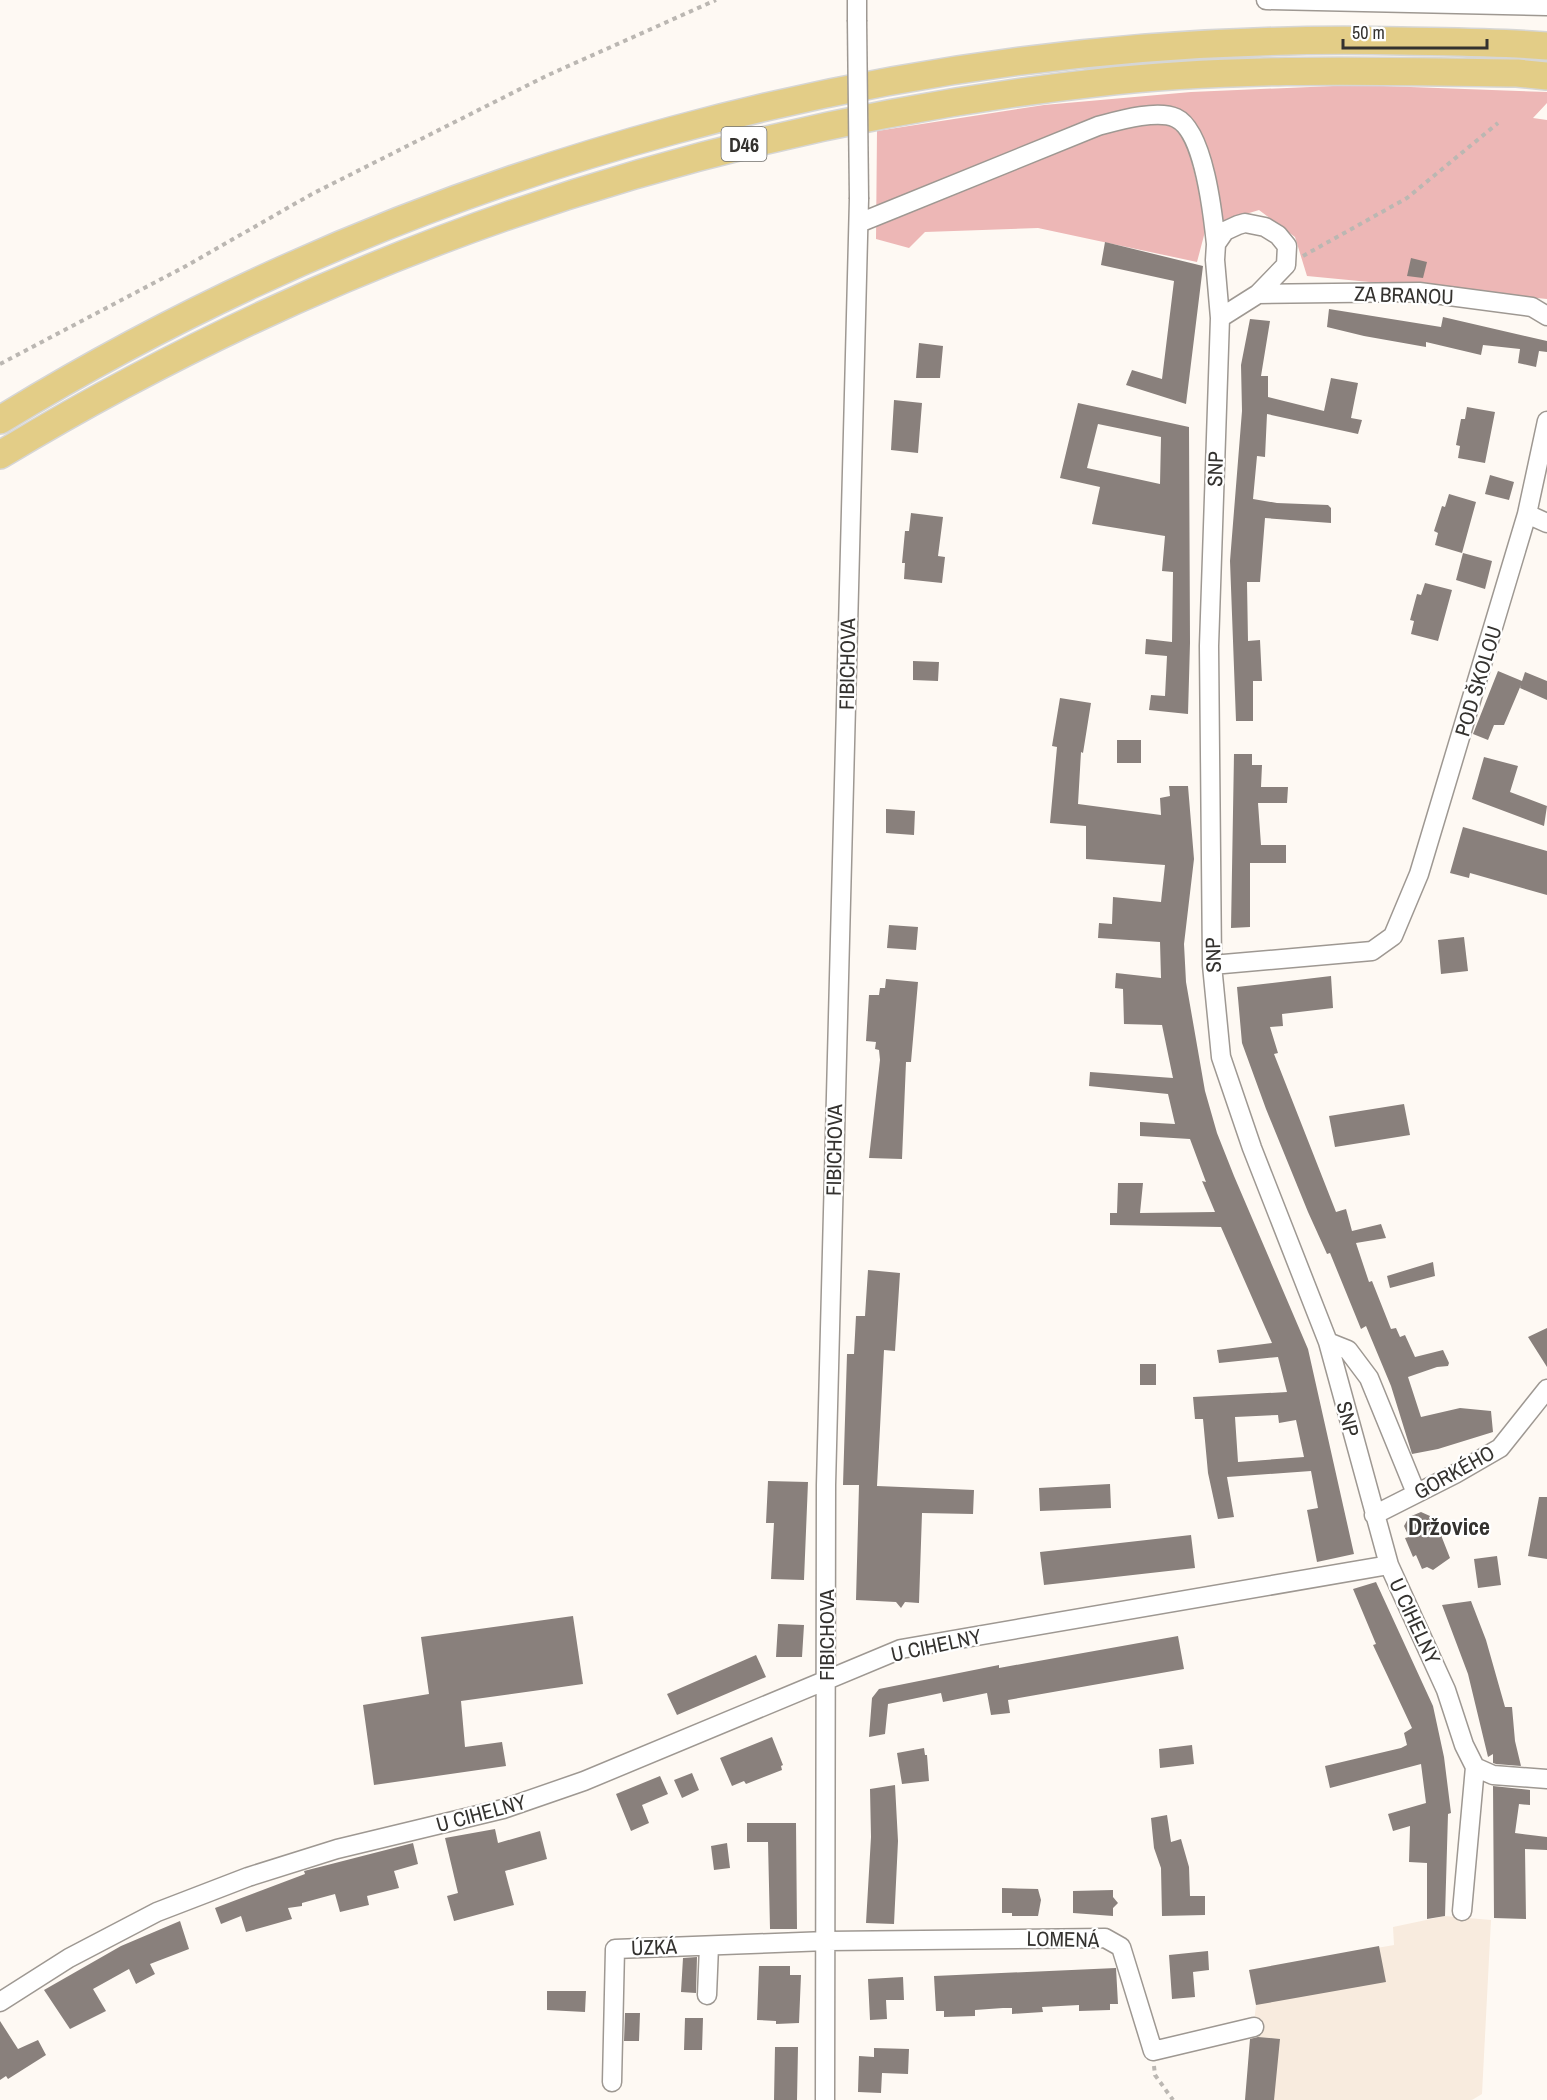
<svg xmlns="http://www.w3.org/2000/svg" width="1547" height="2100" font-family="'Archivo Narrow',sans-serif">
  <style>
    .built { fill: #f8ebde }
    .green { fill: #edb7b6 }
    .building { fill: #89807c; fill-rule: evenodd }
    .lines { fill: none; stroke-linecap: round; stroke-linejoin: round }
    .minor-casing { stroke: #9e9892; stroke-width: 21 }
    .highway-casing { stroke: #d6d6d5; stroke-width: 30 }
    .path { stroke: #bbb7b2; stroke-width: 4; stroke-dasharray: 4.5 4.5; stroke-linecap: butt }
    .minor { stroke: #fff; stroke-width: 18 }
    .highway { stroke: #e3cd87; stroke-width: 27 }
    .minor-bridge-casing { stroke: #9e9892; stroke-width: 21; stroke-linecap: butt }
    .minor-bridge { stroke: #fff; stroke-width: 18 }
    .labels { text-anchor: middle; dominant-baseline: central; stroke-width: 4.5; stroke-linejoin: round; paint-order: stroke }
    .shield { fill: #fff; stroke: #71706d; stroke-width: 1.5 }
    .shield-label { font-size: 20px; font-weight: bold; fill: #34322f }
    .street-label { font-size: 21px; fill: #34322f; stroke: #fff }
    .quarter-label { font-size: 24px; font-weight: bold; fill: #34322f; stroke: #fff }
  </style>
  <rect width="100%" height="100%" fill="#fef9f3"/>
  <path class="built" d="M1445,1916L1491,1920L1482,2094L1472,2100H1245L1256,2005L1249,1970L1394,1945L1393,1927Z"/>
  <path class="green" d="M1356,85L1547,92V103L1533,118L1547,120V299L1307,276L1295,237L1259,210L1223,221L1202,142L1184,132L1207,224L1197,262L1038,228L925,232L909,248L876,239L877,131L1044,105L1191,92Z"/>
  <path class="building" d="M1105,242L1203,266L1186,404L1126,385L1132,370L1162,379L1174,281L1101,265Z
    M1411,258L1427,262L1423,278L1407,276Z
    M1329,309L1441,327L1443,317L1547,341V352L1539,351L1536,367L1518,363L1520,349L1483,345L1481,355L1426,342V347L1364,336L1327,327Z
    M1250,319L1270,321L1261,376H1268V397L1324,411L1331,378L1358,383L1351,418L1362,420L1358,434L1267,414L1265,457L1257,456L1253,499L1277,503L1328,505L1331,508V523L1265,518L1260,582H1247L1248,641L1260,640L1262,681H1253V721H1236L1230,561L1242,411L1241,365Z
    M919,343L943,346L940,378H916Z
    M894,400L922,403L918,453L891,450Z
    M1078,403L1189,427L1190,643L1188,714L1149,710L1151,695L1165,696L1167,656L1145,654L1146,639L1172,642L1173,572L1162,571L1165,536L1092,524L1100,487L1060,478ZM1098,424L1161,437L1160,484L1087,468Z
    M1467,407L1495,412L1485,463L1458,458L1460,446L1456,445L1461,419H1465Z
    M1490,475L1514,482L1509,500L1485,494Z
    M1449,494L1476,502L1462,553L1435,545L1438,533L1434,531L1442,506L1445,507Z
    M911,513L943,517L938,556L945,557L942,583L904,579L905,563H902L905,531H909Z
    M1463,553L1492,561L1485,589L1456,580Z
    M1425,583L1452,590L1438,641L1411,634L1414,621L1410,620L1417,594L1421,595Z
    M913,661L939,662L938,681L913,680Z
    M1498,671L1522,681L1525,672L1547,681V700L1520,688L1521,685L1504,725H1494L1488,740L1473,734Z
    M1060,698L1091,703L1083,753L1081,752L1078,804L1161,815L1160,798L1170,796L1169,786H1188L1194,859L1184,944L1186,982L1205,1091L1217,1133L1234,1176L1308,1349L1354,1554L1317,1562L1307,1510L1318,1508L1311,1471L1227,1477L1234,1517L1218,1519L1208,1473L1203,1419H1195L1193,1397L1287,1392L1278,1357L1219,1363L1217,1350L1272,1343L1221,1227L1110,1225V1213H1117L1118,1183H1143L1140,1213L1215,1212L1202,1181L1206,1182L1190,1139L1140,1136V1122L1175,1124L1168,1094L1089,1086L1090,1072L1173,1078L1162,1025L1124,1024L1123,989L1115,988L1116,973L1161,978L1160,942L1098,938L1099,923L1112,924L1113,897L1161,902L1165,865L1086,859V826L1050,823L1057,747L1052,746ZM1278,1415L1279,1423L1296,1420L1304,1457L1238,1462L1235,1417Z
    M1117,740H1141V763H1117Z
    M1234,754H1252V765H1262L1261,787H1288L1287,803H1258L1261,845H1286V863H1250V927L1231,928Z
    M1484,757L1518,766L1510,792L1547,806L1544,826L1472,799Z
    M886,809L915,811L914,835L886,833Z
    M1463,827L1547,851V895L1470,873L1469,878L1450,873Z
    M889,925L918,927L916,950L887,948Z
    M1464,937L1468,971L1441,974L1438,940Z
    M1331,976L1333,1008L1282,1014L1283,1026L1270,1027L1278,1053L1274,1054L1336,1212L1346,1209L1352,1231L1381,1224L1386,1238L1356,1243L1369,1282L1372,1281L1391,1329L1396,1328L1400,1337L1405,1335L1415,1357L1443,1350L1449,1363L1448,1366L1437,1367L1408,1377L1421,1417L1460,1408L1491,1411L1493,1432L1438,1449L1412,1454L1391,1386L1366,1326L1361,1329L1330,1253L1327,1254L1308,1212L1266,1109L1242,1043L1237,987Z
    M886,979L918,982L911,1062H906L902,1159L869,1158L880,1060L879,1050L875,1049L876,1042L866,1041L869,995H879L880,988H885Z
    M1404,1104L1410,1135L1335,1147L1329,1116Z
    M1433,1262L1435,1276L1390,1288L1387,1276Z
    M868,1270L900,1273L895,1351L884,1350L877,1486L974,1490L973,1514L922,1513L919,1603L905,1602L901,1608L896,1602L856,1600L859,1485H843L847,1354H854L856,1316H865Z
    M1547,1328V1367L1528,1337Z
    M1140,1364H1156V1385H1140Z
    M768,1481L808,1482L804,1580L771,1579L774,1523H766Z
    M1110,1484L1111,1508L1040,1511L1039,1488Z
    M1539,1497H1547V1559L1528,1556Z
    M1421,1512L1430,1516L1434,1527L1437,1525L1450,1558L1433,1570L1427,1567L1422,1569L1416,1555L1413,1557L1405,1538L1409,1537L1404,1526L1409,1517Z
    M1191,1535L1195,1568L1044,1585L1040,1552Z
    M1497,1556L1501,1585L1478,1588L1474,1559Z
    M1376,1582L1433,1706L1444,1757L1451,1813L1448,1814L1445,1916L1427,1919V1863L1409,1862L1410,1826L1393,1831L1388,1814L1426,1803L1421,1764L1330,1788L1325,1766L1401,1748L1407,1745L1404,1733L1412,1728L1373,1645L1376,1644L1353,1589Z
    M1471,1601L1486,1640L1505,1707H1512L1515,1741L1521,1766L1496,1764L1493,1763V1754L1488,1757L1468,1674L1442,1605Z
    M573,1616L583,1684L461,1701L465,1747L502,1742L506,1766L374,1785L363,1705L429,1694L421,1637Z
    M778,1624L804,1625L802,1657H776Z
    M1178,1636L1184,1669L1008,1700L1010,1713L991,1715L987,1693L943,1702L941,1693L888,1704L885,1734L869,1737L872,1698L879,1689L999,1665V1668Z
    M756,1655L766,1677L677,1715L667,1694Z
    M772,1737L783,1765L781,1766L782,1770L746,1784L744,1781L732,1786L720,1758Z
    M1192,1745L1194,1764L1160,1768L1159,1749Z
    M924,1748L925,1755H927L929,1781L902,1784L897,1753Z
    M692,1773L699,1790L682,1798L674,1780Z
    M660,1776L668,1794L642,1805L649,1823L631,1831L616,1794Z
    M895,1785L898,1841L894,1924L866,1923L871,1837L870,1789Z
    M1493,1786L1530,1790V1805L1519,1804L1515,1833L1547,1837V1850L1525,1849L1526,1919L1494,1918Z
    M1167,1815L1171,1842L1181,1839L1189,1867L1190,1896H1205V1915L1162,1916L1161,1868L1154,1848L1151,1818Z
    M747,1823H796L797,1929H770L768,1842H747Z
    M495,1829L498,1843L540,1831L547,1859L505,1871L514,1905L454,1921L447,1896L458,1893L445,1838Z
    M413,1843L418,1864L394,1871L399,1888L367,1896L369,1905L340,1912L335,1894L302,1903V1906L288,1908L292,1919L246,1932L241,1916L221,1924L215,1908L305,1874L304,1871Z
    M727,1843L730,1868L714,1870L711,1846Z
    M1002,1888L1038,1889L1041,1900L1038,1916H1012V1913H1002Z
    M1113,1890V1897L1118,1903L1113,1908V1916L1073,1913V1891Z
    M180,1921L189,1949L150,1964L155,1974L136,1984L129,1969L93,1989L106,2011L70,2029L44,1990L121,1946Z
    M1379,1946L1386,1982L1256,2005L1249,1970Z
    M1208,1951L1209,1970L1193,1972L1195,1997L1172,1999L1169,1955Z
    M697,1957L696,1993L681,1992L683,1958Z
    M759,1966H790V1975H801L799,2023L776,2024V2021L757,2020Z
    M1116,1968L1118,2004H1110V2010L1079,2011V2005L1042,2007L1043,2012L1012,2014V2008H1003L975,2010V2016L944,2017V2011H936L934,1976Z
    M903,1977L904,2000H886L887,2019L870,2020L868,1979Z
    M547,1991H586L585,2012L547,2010Z
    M625,2013H640L639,2041H624Z
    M685,2018H703L702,2050H684Z
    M0,2021L18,2049L38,2040L46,2055L8,2079L6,2076L0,2080Z
    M1258,2037L1280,2039L1274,2100H1245L1250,2039Z
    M775,2047H798L797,2100H774Z
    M874,2048L909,2049L908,2074L882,2073L881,2093L858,2092L859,2056L874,2057Z"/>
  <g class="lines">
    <defs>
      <path id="minor" d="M1266,0L1547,6
        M857,20V0
        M859,223L1098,126C1117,121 1157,109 1176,118C1204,131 1213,215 1216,244
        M1258,294L1419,292L1532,307L1547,316
        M1220,318L1258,294L1286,265L1287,246L1278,235L1265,227L1245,223L1238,225L1225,231L1216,244L1215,260L1220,318L1209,646L1212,965L1221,1057L1252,1148L1328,1342L1389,1565L1446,1690L1464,1745L1475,1767L1462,1911
        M1527,514L1547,523
        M1212,965L1372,951L1393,936L1419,874L1527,514L1547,421
        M1328,1342L1348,1350L1369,1378L1416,1493
        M1374,1515L1455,1474L1500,1448L1547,1389
        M1475,1767L1493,1775L1547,1779
        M707,1995L709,1946
        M0,2002L69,1958L157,1912L248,1877L337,1849L503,1809L584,1781L901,1649L1389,1565
        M612,2082L615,1949L827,1941L1105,1938L1121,1947L1153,2051L1254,2027
        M825,2100L826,1485L859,199"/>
      <path id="highway" d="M0,420C417,164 911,30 1401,41C1450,42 1498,42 1547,46
        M0,455C338,251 702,127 1095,83C1235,67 1376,71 1517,73L1547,76"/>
    </defs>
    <use href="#minor" class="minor-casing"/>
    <use href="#highway" class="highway-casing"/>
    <path class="path" d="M1303,256L1407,198L1498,123
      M0,364L186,266L312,194L546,76L716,0
      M1154,2066L1155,2075L1173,2100"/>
    <use href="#minor" class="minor"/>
    <use href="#highway" class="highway"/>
    <defs>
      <path id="minor-bridge" d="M857,20L859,199"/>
    </defs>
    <use href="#minor-bridge" class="minor-bridge-casing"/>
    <use href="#minor-bridge" class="minor-bridge"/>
  </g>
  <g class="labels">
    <rect class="shield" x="721.5" y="127" width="45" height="34" rx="4.5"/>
    <g class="shield-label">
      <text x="744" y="144">D46</text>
    </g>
    <g class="street-label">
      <text transform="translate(1404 295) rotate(2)">ZA BRANOU</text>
      <text transform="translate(1215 469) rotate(-88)">SNP</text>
      <text transform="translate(847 664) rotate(-89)">FIBICHOVA</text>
      <text transform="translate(1478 681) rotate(-73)">POD ŠKOLOU</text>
      <text transform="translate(1213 955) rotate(-92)">SNP</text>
      <text transform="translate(834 1150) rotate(-89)">FIBICHOVA</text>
      <text transform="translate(1348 1419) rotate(75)">SNP</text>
      <text transform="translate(1454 1472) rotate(-29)">GORKÉHO</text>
      <text transform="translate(1415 1621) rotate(65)">U CIHELNY</text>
      <text transform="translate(826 1635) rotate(-90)">FIBICHOVA</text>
      <text transform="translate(936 1645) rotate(-12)">U CIHELNY</text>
      <text transform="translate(481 1813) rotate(-15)">U CIHELNY</text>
      <text transform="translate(1063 1939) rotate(1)">LOMENÁ</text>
      <text transform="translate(654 1947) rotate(-2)">ÚZKÁ</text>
    </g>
    <g class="quarter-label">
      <text x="1449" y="1526">Držovice</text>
    </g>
  </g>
  <path d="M1343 39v9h144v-9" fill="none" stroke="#34322f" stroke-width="3"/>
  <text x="1352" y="39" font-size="18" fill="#34322f" stroke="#ffffff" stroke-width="4.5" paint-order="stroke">50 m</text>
</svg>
